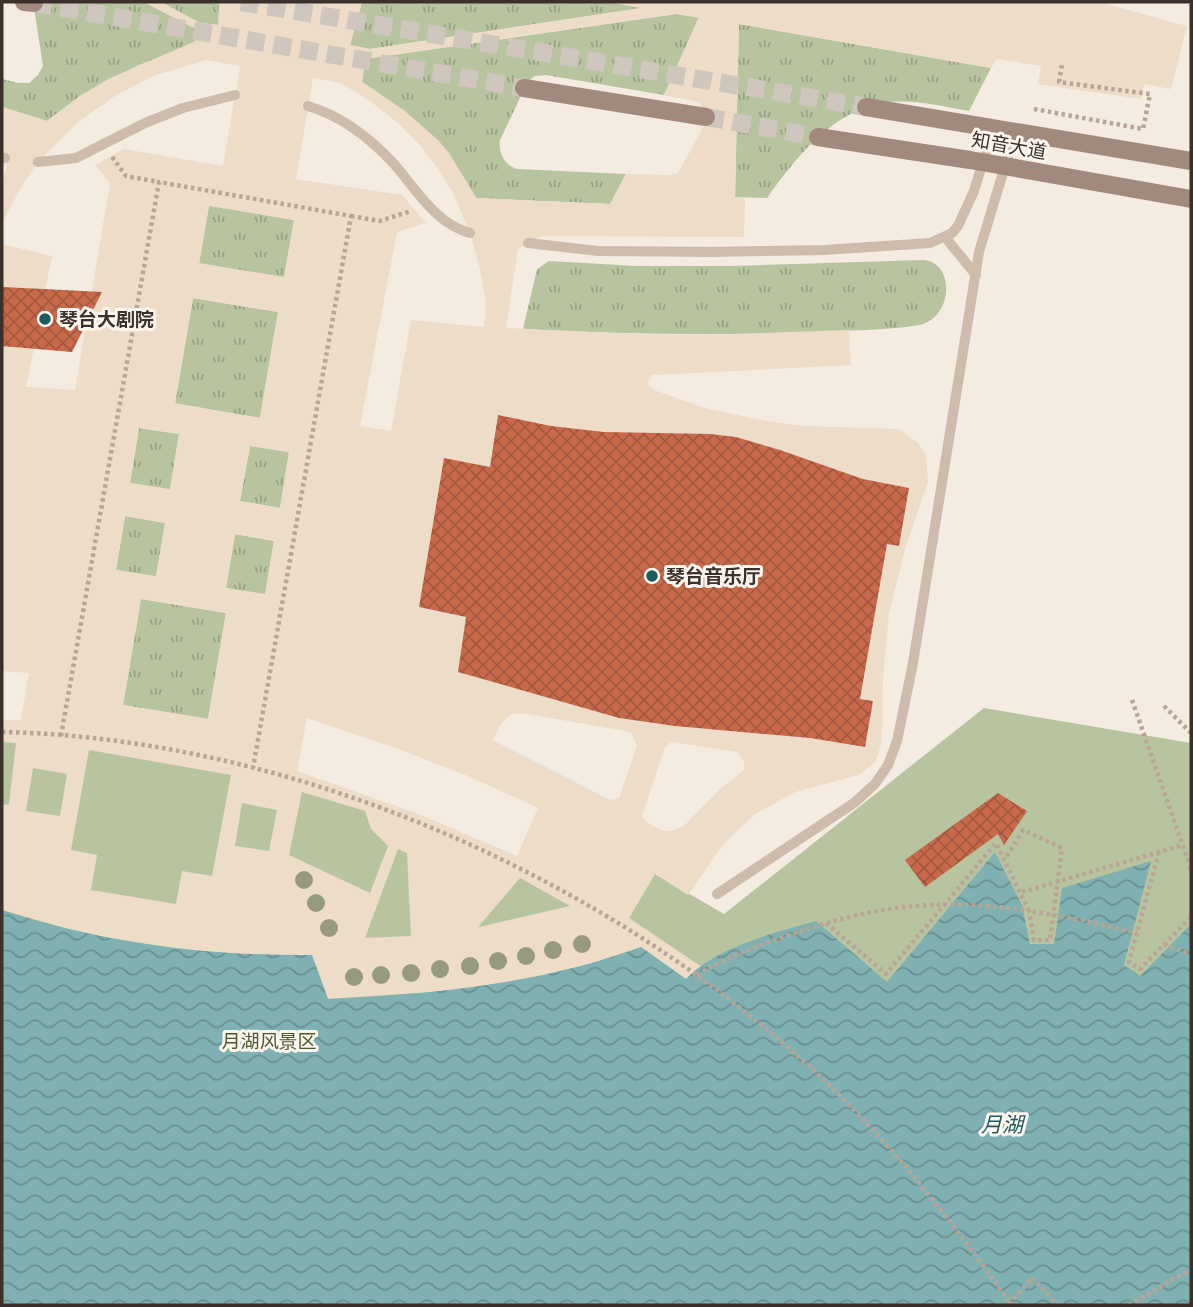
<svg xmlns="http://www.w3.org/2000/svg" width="1193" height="1307" font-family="'Work Sans','Noto Sans SC',sans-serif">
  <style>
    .grass { fill: url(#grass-tufts) }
    .park { fill: #b8c4a0 }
    .plaza { fill: #ecdcc8; fill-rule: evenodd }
    .water { fill: url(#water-waves) }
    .building { fill: url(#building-cross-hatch) }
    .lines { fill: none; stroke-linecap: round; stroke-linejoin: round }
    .secondary-tunnel { stroke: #cfc6bd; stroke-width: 18; stroke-dasharray: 18 9; stroke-linecap: butt }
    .path { stroke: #b9a596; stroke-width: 4.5; stroke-dasharray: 3.5 3.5; stroke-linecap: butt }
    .service { stroke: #cdbbac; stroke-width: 10 }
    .secondary { stroke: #a18a7d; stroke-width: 18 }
    .tree { fill: #969b7f }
    .poi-dot { fill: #1f5a5e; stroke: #fbf5ee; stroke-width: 2.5 }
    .labels { text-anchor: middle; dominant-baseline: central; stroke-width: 6; stroke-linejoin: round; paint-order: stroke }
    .street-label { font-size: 19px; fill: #3b302b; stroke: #fbf5ee }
    .poi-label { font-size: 19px; font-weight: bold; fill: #3b302b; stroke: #fbf5ee; text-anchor: start }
    .park-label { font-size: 19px; fill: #4a5a2e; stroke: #fbf5ee }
    .water-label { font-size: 21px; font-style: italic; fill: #1f5a5e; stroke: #fbf5ee }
  </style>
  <defs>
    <pattern id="grass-tufts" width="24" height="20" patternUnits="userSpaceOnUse" patternTransform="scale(1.75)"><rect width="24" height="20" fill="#b8c4a0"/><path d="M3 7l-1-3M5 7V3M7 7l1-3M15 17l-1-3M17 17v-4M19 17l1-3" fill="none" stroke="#97a083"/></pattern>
    <pattern id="water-waves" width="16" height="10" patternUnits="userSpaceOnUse" patternTransform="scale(1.75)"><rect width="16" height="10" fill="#7fb0b2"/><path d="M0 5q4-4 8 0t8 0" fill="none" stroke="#699091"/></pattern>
    <pattern id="building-cross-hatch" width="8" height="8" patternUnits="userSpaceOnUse" patternTransform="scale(1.75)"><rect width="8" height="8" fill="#c8694b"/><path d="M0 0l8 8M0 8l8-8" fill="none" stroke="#a4573f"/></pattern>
  </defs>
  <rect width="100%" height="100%" fill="#f4ebe1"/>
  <path class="grass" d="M33,2H144L194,28L197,33V39L192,44L137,66L80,96L47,121L2,107V79L18,83H29L38,75L43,66Z
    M161,2H219V25L200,23Z
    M362,2H609L643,8L370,49L350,45Z
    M676,14L699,17L664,95L546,75L535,76L528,81L500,140C498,152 505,166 517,169L626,174L610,204L476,198C444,140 416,118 362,82L365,59Z
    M739,24L991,68L969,111C941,106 910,98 882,103C831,112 795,159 767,198L735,197Z
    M209,205L294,220L284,278L199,264Z
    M923,260C956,262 953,319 919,325C885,331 847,330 813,332C716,336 620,334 523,329L537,269L549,261L637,266H729Z
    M193,298L278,312L260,418L175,404Z
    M139,428L179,434L170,490L130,483Z
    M250,446L289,452L280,508L240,501Z
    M125,516L165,523L156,577L116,570Z
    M235,534L274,541L265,595L226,588Z
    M141,599L226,613L208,719L123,705Z"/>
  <path class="park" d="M984,708L1191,743V1305H2V720L413,812L517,857L655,874L724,914Z"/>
  <path class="plaza" d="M144,2H161L200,23L218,25L219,2H362L350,45L370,49L640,8L609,2H1099L1187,26L1171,89L1144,84L1141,99L1038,84L1041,66L997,59L991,68L739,24L735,197L745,198L744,237L541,236L518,249L506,328L634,334L703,335L849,330L851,365L653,375L649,379L648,385L654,390L705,408L761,420L802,426L899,429L918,443L926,456L928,482L905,549L889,613L883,678L882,741L876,761L859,775L795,792L755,814L723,844L688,895L655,874L629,918L699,965L755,1011L686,979L641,947L596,962L526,980L447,991L328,999L312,955L267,956L174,949L82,933L2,910V805L9,804L16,743L2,742V720H21L29,673L2,671V244L52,256L26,387L75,390L110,183L95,165L124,149L223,166L240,66L206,60L153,76L115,96L78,122L38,162L21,187L2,224V183L7,166L2,153V107L47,121L80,96L108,79L196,41L197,33L194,28ZM676,14L699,18L664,95L699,102L705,112V124L678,173L671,175L626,174L610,204L476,198L449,153L438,140L405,111L362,82L365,59ZM313,78L341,83L370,101L398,123L418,143L434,163L453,193L470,233L479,265L486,303L484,327L411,320L391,431L360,426L397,232L426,223L402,195L296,179ZM209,206L294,220L284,277L199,263ZM193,298L278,312L260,418L175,403ZM498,415L551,426L604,432L736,437L779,450L863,479L909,488L899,545L887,544L860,699L873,701L865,747L810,738L619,718L458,672L466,617L419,607L444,458L490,467ZM139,428L179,434L170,489L130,483ZM250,446L289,452L280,508L240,501ZM125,516L165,523L156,576L116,570ZM235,534L274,541L265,594L226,588ZM141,599L226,613L208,719L123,705ZM512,714H528L631,732L637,746L619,798L610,800L493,740L502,722ZM307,718L401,750L468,776L538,808L517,856L413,812L297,771ZM672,742L738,752L744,762V770L719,790L684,826L671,831L660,830L645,821L642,816L665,747ZM89,750L231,775L212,876L182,871L176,904L91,890L97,855L71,850ZM33,768L67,774L60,816L26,811ZM302,792L365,811L371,829L388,846L370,893L289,855ZM242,803L277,810L269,851L235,846ZM398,849L407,853L411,936L365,938ZM520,878L570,906L479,927V926Z"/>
  <path class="water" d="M995,852L1022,905L1030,944H1054L1062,888L1151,861L1124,965L1140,976L1191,924V1305H2V910C103,943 206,956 312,955L328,999C435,994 540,984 641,947L686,979C715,948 776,932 816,921L887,982Z"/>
  <path class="building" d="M2,287L44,289L102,292L72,352L2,346Z
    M498,415L551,426L604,432L710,434L736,437L780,450L863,479L909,488L899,546L887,544L860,699L873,701L865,747L810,738L675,726L619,718L458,672L466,617L419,607L444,458L490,467Z
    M998,793L1027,811L1004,845L998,834L925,887L905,860Z"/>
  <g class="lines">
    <path class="secondary-tunnel" d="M241,2L866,107
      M34,3L524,88
      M706,117L818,137"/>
    <path class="path" d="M1034,109L1143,129L1150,94L1059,82L1062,64
      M112,157L126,176L159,182
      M351,216L380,221L411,211
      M1132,700L1191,869
      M1164,706L1191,733
      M2,732C307,738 643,892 854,1110C912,1170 962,1236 1010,1303
      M61,736L159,182L351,216L253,768
      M1159,852L1129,962L1140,969L1191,917
      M1022,892L1183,845
      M826,923L886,974L996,843L1029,911L1077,919L1137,933
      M1164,944L1191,955
      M697,975C724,958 755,947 786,936C872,906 937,897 1029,911L1034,940H1050L1062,848L1023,830L1005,859
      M1009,1304L1032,1278L1058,1305
      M1129,1305L1191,1269"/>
    <path class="service" d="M308,106C342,116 370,138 394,164C416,189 436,224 470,233
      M2,158H5
      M38,162L76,158L145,123L183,108L235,95
      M945,237L976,275
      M528,243L598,251L712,252L824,250L930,243L952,233L958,226L974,191L993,129
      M717,894L854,803L875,784L888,765L897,741L913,663L979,252L1015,133"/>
    <path class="secondary" d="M24,2L34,3
      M524,88L706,117
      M866,107L1191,161
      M818,137L970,160L1191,199"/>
  </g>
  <g class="tree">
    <circle cx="304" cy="880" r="9"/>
    <circle cx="316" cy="903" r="9"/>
    <circle cx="329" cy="928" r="9"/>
    <circle cx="582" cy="944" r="9"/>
    <circle cx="553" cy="950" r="9"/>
    <circle cx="526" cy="956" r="9"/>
    <circle cx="498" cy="961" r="9"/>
    <circle cx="470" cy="966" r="9"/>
    <circle cx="440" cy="969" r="9"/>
    <circle cx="411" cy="973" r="9"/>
    <circle cx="381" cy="975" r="9"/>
    <circle cx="354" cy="977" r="9"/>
  </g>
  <g class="poi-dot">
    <circle cx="45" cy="319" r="7"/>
    <circle cx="652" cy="576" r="7"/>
  </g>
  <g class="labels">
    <g class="street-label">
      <text transform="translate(1009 146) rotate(10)">知音大道</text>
    </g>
    <g class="poi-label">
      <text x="59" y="319">琴台大剧院</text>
      <text x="666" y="576">琴台音乐厅</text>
    </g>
    <g class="park-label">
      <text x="269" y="1041">月湖风景区</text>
    </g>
    <g class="water-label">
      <text x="1002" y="1124">月湖</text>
    </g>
  </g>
  <rect width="1193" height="1307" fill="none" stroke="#3b302b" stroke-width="7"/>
</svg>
